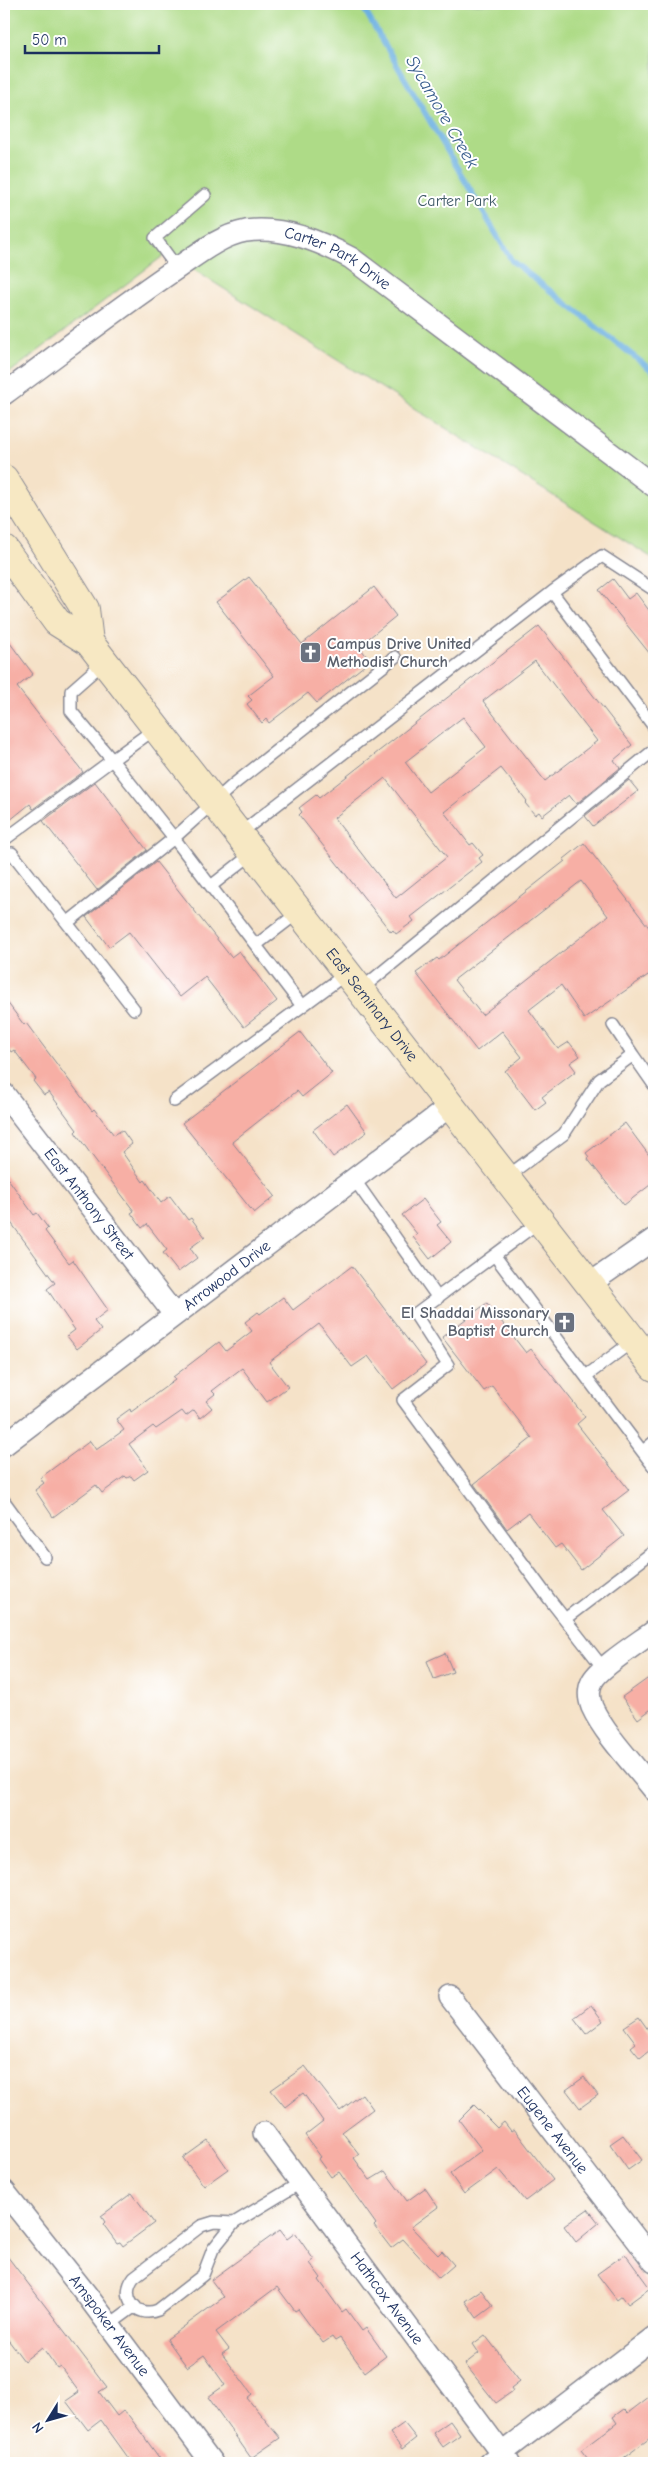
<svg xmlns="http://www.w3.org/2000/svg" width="658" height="2467" font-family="'Comic Neue',sans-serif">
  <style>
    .green { fill: #aedb87; stroke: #648572 }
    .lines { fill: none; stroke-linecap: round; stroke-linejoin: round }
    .stream { stroke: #6cb0e1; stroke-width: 5.5 }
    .building { fill: #f7afa5; fill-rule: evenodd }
    .lane-casing { stroke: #888893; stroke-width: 14 }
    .street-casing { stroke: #888893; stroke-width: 24 }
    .secondary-casing { stroke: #888893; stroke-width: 30 }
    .lane { stroke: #fff; stroke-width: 11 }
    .street { stroke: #fff; stroke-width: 21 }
    .secondary { stroke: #f7e8c3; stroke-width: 28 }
    .labels { text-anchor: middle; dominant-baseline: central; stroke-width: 4; stroke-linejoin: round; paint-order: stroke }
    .park-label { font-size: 16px; fill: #405a68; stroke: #fff }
    .street-label { font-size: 16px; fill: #1b2f5e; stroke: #fff }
    .worship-label { font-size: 16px; font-weight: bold; fill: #5b616d; stroke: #fff; text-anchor: start }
    .water-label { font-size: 18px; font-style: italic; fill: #375c8c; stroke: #fff }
  </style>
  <rect width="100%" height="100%" fill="#fff"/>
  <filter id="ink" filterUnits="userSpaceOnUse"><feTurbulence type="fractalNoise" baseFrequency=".02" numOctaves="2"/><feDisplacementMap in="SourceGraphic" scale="10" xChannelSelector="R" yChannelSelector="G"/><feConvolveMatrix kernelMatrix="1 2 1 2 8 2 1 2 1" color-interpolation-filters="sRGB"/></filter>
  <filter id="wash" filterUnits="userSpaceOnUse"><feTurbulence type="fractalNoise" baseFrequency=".0096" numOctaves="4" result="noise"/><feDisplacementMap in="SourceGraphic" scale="20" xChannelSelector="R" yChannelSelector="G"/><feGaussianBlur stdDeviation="1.12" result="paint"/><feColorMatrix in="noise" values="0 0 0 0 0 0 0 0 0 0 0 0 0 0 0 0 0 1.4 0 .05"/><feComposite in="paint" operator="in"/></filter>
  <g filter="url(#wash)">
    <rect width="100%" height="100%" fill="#f5e2c8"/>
    <path class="green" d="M4,4H654V559L167,253L4,377Z"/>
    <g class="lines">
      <path class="stream" d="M361,4L512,261L654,372"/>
    </g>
    <g id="blocks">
      <path class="building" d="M249,577L302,644L374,587L396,616L359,646L370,661L317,703L308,693L269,723L266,719L262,723L247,704L252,700L248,696L274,676L216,602Z
        M613,579L628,599L636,593L654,617V659L599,590Z
        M539,626L632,745L614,760L620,768L576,804L569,795L542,816L539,812L535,815L525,803L527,801L501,768L444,812L470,845L473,843L483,855L479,858L482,862L411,917L414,921L396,934L393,930L391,932L299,815L302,812L299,808L316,795L319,798ZM535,661L597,741L545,781L483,701ZM463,717L486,747L428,792L405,762ZM385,778L447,857L396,898L334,818Z
        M4,635L33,674L17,687L83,772L33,809L30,804L4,825Z
        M629,780L638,791L593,826L585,816Z
        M95,782L147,850L97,890L43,821Z
        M584,843L654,934V971L584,1019L561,985L529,1010L558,1049L569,1042L580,1056L570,1063L576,1071L542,1097L546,1102L535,1110L505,1071L522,1057L502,1031L477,1051L416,973L437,958L439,960L565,861L564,859ZM581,881L608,916L482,1015L454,980Z
        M156,862L231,957L239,951L277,1001L244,1027L205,977L180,997L129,932L109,947L86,917Z
        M4,998L24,1025L26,1023L92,1111L94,1109L114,1135L122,1130L132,1144L122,1152L143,1182L145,1180L161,1203L170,1196L188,1220L191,1218L205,1237L190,1248L197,1258L178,1272L163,1253L167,1250L147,1224L142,1228L131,1213L134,1211L90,1153L75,1132L77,1130L49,1092L44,1095L33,1081L36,1079L14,1050L11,1052L4,1042Z
        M300,1032L332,1073L302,1097L297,1091L232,1142L275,1196L254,1213L182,1123Z
        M347,1104L367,1132L333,1157L313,1130Z
        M625,1123L654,1162V1182L624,1205L587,1158L589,1157L586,1153Z
        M4,1173L34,1215L37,1213L48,1228L45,1231L69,1263L73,1260L108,1310L94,1321L101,1330L77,1349L67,1336L75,1330L47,1289L55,1283L4,1213Z
        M423,1199L441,1222L437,1225L451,1242L430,1259L413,1237L417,1234L402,1215Z
        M352,1266L426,1364L393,1389L368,1356L352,1367L319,1324L269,1362L288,1387L267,1402L242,1368L212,1391L215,1394L206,1401L212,1408L200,1418L194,1410L186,1416L182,1411L156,1429L153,1426L129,1444L148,1470L134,1480L131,1476L127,1478L125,1476L102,1493L96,1485L53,1517L35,1490L44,1483L40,1478L90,1441L96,1450L124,1430L116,1419L130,1409L131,1412L175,1380L173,1377L219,1342L226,1351L252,1331L245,1322L258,1312L260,1314L283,1297L293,1310Z
        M487,1303L526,1353L531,1349L585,1417L577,1424L629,1490L603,1510L624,1536L581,1570L561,1544L555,1548L528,1513L507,1529L474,1484L532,1438L492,1386L484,1391L442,1337Z
        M445,1653L453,1672L434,1679L427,1661Z
        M654,1674V1707L638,1719L622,1697Z
        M591,2005L603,2021L586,2034L574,2018Z
        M639,2017L654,2038V2047L640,2058L631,2047L636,2043L624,2027Z
        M305,2066L340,2111L362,2094L373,2109L342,2132L359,2154L354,2158L370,2180L385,2171L407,2201L425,2188L438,2207L411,2227L438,2255L442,2251L454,2265L439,2278L403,2239L391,2248L374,2226L376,2224L339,2172L331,2177L318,2159L321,2157L305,2135L323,2121L303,2093L285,2107L271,2090Z
        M584,2077L598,2095L580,2108L566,2090Z
        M474,2105L497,2128L504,2122L511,2131L514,2129L553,2180L525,2201L498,2169L464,2194L450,2174L482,2150L459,2120Z
        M623,2135L642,2160L628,2170L610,2144Z
        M208,2140L228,2169L204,2186L183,2158Z
        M132,2193L154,2223L123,2246L120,2242L117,2243L103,2224L105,2222L101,2216Z
        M588,2209L599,2223L576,2242L564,2226Z
        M280,2230L287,2239L295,2233L314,2260L310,2263L321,2278L319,2280L342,2312L346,2309L362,2331L366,2328L386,2356L365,2372L340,2338L335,2341L332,2337L323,2343L298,2309L295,2311L277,2287L216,2332L229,2349L222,2354L252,2394L247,2398L280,2438L251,2458L208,2397L225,2385L204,2355L187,2367L167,2339L224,2297L211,2280Z
        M4,2252L107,2387L99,2392L117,2416L123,2411L129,2416L163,2463H132L101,2420L88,2430L66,2401L79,2392L60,2366L57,2368L42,2347L24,2361L9,2341L4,2334Z
        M625,2254L650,2288L628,2304L622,2296L617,2300L597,2274Z
        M481,2290L493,2306L477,2318L465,2301Z
        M485,2335L520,2381L511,2388L513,2391L496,2403L465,2364L479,2353L473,2344Z
        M654,2393V2435L617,2463H591L581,2450L617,2423L613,2417L624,2409L628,2413Z
        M450,2421L460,2435L443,2447L433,2433Z
        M404,2423L416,2438L402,2449L390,2433Z"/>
    </g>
  </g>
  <g filter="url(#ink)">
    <use href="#blocks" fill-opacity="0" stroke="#888893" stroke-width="1"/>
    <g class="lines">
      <defs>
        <path id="lane" d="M177,268L155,238L205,195
          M552,592L602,556L654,590
          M104,662L71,691V711L112,760L156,728
          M239,834L552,592L654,727
          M4,840L112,760L174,838L67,923L134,1009
          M12,853L67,923
          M211,886L253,853
          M256,945L299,912
          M360,990L654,750
          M302,1006L174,838L234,784L395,657
          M613,1025L633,1055
          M174,1101L347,973
          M505,1178L564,1134L599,1080L633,1055L654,1085
          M354,1179L438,1298
          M539,1222L415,1314L448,1365L403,1400L550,1600L604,1669
          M495,1256L654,1467
          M586,1376L633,1341
          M643,1451L654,1442
          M4,1501L45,1557
          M565,1619L654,1551
          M234,2223L214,2222L201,2226L134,2277C119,2296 136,2319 158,2310L203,2275L213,2249L234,2223L300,2183
          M109,2325L135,2306"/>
        <g id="street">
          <path id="s1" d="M4,394C59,354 113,312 170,273C193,258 218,236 246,231C283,226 319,241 351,258L654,486"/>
          <path id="s2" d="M4,1094L174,1314"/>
          <path d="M588,1285L654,1239"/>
          <path id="s3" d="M4,1445L450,1106"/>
          <path d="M654,1631C641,1641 598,1668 592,1682C588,1690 589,1699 592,1707C604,1734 636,1767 654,1790"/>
          <path id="s4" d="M450,1997L654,2262"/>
          <path id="s5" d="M264,2133L509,2463"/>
          <path id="s6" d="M4,2191L86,2294L212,2463"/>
          <path d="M489,2463L654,2337"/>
        </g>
        <g id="secondary">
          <path d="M4,479L85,609L89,642"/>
          <path id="s7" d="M4,549L57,622L89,642L654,1367"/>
        </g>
      </defs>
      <use href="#lane" class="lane-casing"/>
      <use href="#street" class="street-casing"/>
      <use href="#secondary" class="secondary-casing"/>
      <use href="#lane" class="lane"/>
      <use href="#street" class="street"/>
      <use href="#secondary" class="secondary"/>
    </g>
  </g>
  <defs>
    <symbol id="church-square" viewBox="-11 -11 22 22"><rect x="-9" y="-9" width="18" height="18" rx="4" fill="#6b7280" stroke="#fff"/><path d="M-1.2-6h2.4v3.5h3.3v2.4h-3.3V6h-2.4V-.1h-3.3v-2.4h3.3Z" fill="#fff"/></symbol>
  </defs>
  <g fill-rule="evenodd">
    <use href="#church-square" x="298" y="640" width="25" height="25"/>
    <use href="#church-square" x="552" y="1310" width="25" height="25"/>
  </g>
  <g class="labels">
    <g class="park-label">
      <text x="457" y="201">Carter Park</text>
    </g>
    <g class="street-label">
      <text stroke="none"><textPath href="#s1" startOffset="391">Carter Park Drive</textPath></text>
      <text stroke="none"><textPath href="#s7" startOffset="588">East Seminary Drive</textPath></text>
      <text stroke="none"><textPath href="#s2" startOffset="139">East Anthony Street</textPath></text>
      <text stroke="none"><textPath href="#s3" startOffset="280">Arrowood Drive</textPath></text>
      <text stroke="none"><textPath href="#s4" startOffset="168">Eugene Avenue</textPath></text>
      <text stroke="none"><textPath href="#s5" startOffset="206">Hathcox Avenue</textPath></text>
      <text stroke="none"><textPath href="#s6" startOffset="171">Amspoker Avenue</textPath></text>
    </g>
    <g class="worship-label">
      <text x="327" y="644">Campus Drive United<tspan x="327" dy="18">Methodist Church</tspan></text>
      <text x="549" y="1313" text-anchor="end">El Shaddai Missonary<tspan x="549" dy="18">Baptist Church</tspan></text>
    </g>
    <g class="water-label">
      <text transform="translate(442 112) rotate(60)">Sycamore Creek</text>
    </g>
  </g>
  <rect width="658" height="2467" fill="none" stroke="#fff" stroke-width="20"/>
  <g transform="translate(48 2420) rotate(233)" stroke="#ffffff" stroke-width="4" paint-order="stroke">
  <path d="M0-4L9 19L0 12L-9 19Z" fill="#1b2f5e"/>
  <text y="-8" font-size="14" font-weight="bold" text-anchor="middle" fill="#1b2f5e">N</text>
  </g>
  <path d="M25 45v8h134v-8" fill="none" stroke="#1b2f5e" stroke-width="2.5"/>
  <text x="32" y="45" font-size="15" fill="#1b2f5e" stroke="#ffffff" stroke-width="4" paint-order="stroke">50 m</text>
</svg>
